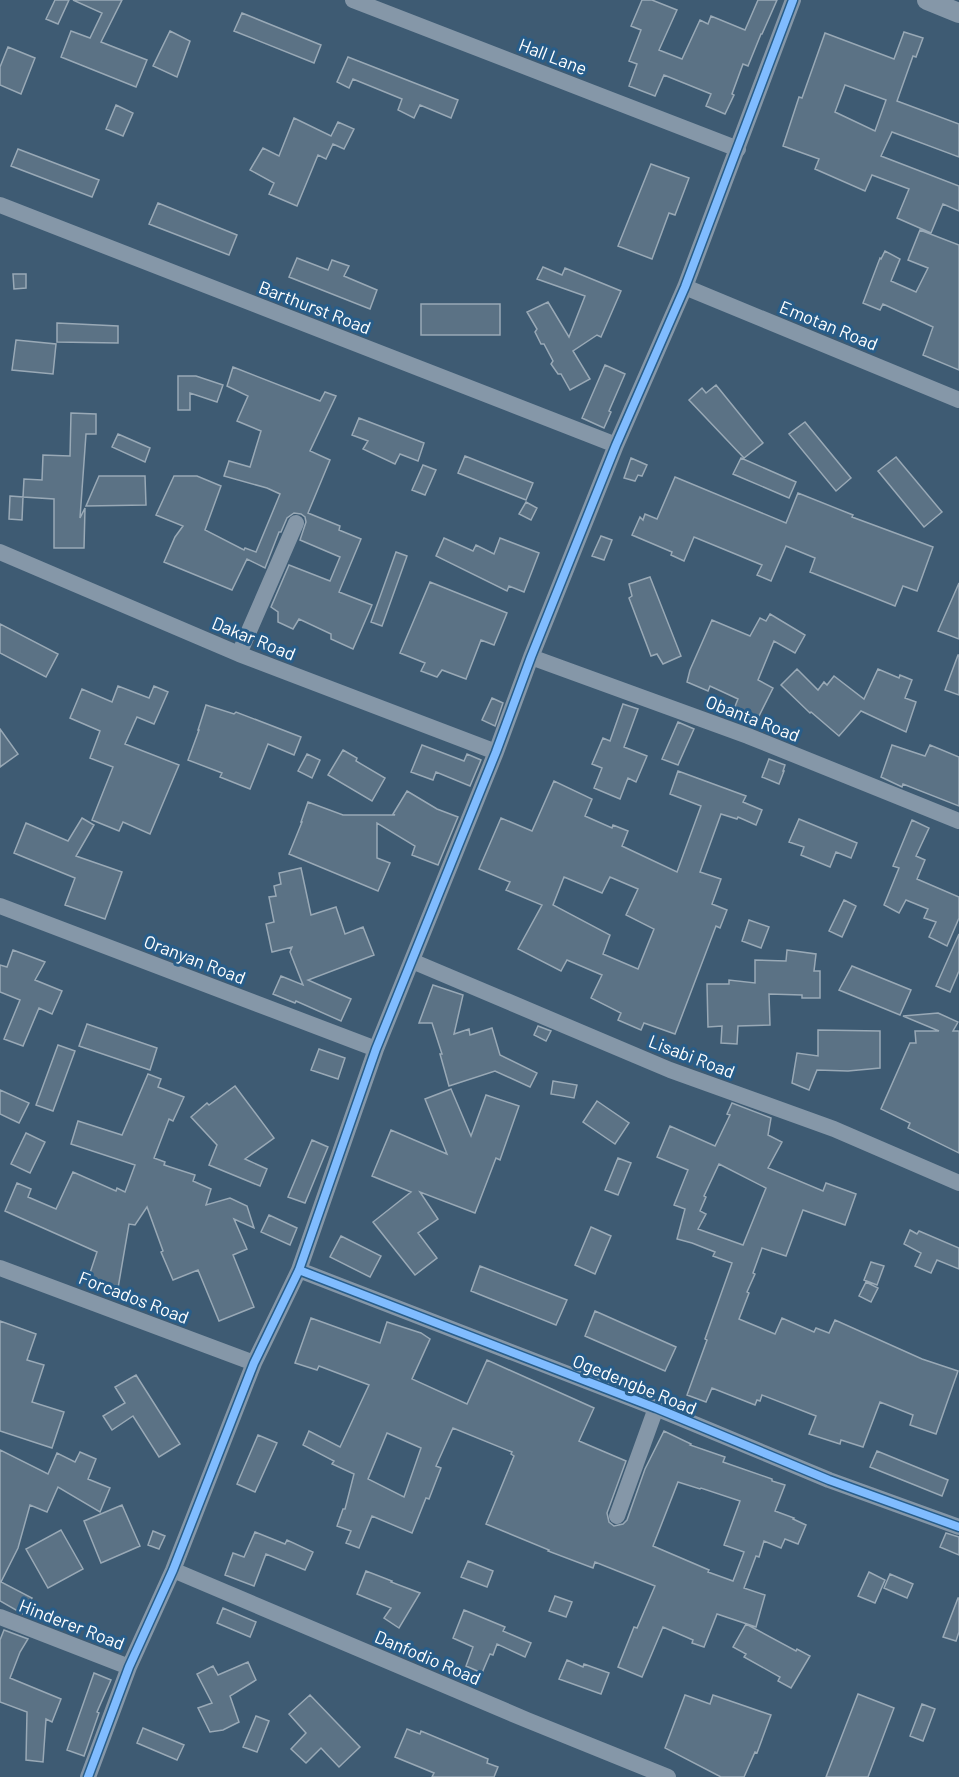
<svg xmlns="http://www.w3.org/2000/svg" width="959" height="1777" font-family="Barlow,sans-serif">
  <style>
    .building { fill: #5b7285; stroke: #99a9b6; stroke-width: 1.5; fill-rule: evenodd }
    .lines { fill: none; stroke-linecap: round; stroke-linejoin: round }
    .minor { stroke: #8597a8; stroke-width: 16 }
    .tertiary { stroke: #8597a8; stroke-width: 20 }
    .cycleway-casing { stroke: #285d89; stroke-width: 11 }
    .cycleway { stroke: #80bcff; stroke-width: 8 }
    .labels { text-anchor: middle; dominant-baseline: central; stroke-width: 6; stroke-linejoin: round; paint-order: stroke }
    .street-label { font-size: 18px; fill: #fff; stroke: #285d89 }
  </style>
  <rect width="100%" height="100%" fill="#3e5b73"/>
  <path class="building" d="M55,0H69L58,24L46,19Z
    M73,0H122L101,42L147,60L136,87L61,57L71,31L90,38L102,13Z
    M642,0H652L677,10L659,50L682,59L700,20L708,24L711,16L745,30L758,0H777L762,34H761L748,66L743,64L732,94L734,95L725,114L706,106L711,94L664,75L655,96L629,86L637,64L629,61L641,30L631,26Z
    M242,13L321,45L314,63L234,31Z
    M170,31L190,41L177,77L153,66Z
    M904,32L923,38L916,57L913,56L897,101L959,124V157L892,132L881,156L959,186V211L943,204L931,233L897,218L909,189L872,175L865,191L815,169L819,159L783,146L799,97L802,98L825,33L894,59ZM845,85L886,100L875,131L835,112Z
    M8,47L35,58L21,94L0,85V67Z
    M348,57L458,100L451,118L420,105L414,118L398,110L402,99L353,79L349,88L337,82Z
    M116,105L133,113L123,136L106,129Z
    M294,118L331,136L338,122L354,129L344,149L333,144L326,159L318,155L297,206L269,194L274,183L250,170L263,148L279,156Z
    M18,149L99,180L92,197L11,166Z
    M651,164L689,178L675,215L669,213L652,259L618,246Z
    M158,203L237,235L229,255L149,224Z
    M920,230L959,245V370L923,355L933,327L883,304L880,310L863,303L880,258L881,259L885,251L900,259L891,281L916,292L928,268L908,260Z
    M297,258L328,270L332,260L349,266L344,276L377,290L370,309L289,277Z
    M543,267L562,275L565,268L621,291L601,337L597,335L573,351L590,379L570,390L561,374H558L551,364L553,361L544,344H541L535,332L537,329L527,312L548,302L569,337L585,296L537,279Z
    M13,274H26V288L14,289Z
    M421,304H500V335H421Z
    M57,323L118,326V343L57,342Z
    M16,340L56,344L53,374L12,370Z
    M605,365L625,374L609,411L611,412L604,428L582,418Z
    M233,367L320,401L325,392L336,396L310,451L330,460L308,513L340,526L339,530L361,539L339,592L372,605L353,649L331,639V634L299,619L293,629L278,622V612L271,607L289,565L330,581L340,557L300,540L306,522L305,517L301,514L294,513L287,518L281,532H279L265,568L247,559L232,590L164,562L175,537L183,526L156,515L174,476H197L221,486L205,530L244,550L245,548L256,552L280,494L267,488L224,476L229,461L250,467L261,431L237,421L248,396L227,386Z
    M178,376H196L223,385L217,402L190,393V410H178Z
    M716,385L763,443L744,458L689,400L702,388L706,393Z
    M71,413L96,414V434H86L80,518L85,508L84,548H54V499L23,497L24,479L42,480L43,455L70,456Z
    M359,418L424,443L418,461L400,454L395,464L363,449L368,441L352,435Z
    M805,422L851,478L836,491L789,434Z
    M118,434L150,448L145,462L112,447Z
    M465,456L533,483L526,500L458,473Z
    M896,457L942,512L924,527L878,471Z
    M631,458L647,465L642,476L638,475L635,481L624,478Z
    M741,458L796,482L789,498L733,474Z
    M423,465L436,470L425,495L412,490Z
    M99,476H145L146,505L86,506Z
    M675,477L786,523L798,493L853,515L852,517L933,547L917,591L903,586L895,606L810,572L815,558L786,546L771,581L757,575L762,565L694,537L684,561L671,555L672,552L632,535L640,517L643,520L645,514L657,519Z
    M10,496L23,497L22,520L9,519Z
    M526,502L537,508L531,520L519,514Z
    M601,536L612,540L604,560L592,556Z
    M444,538L473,551L476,545L494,554L500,538L539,553L524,592L509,586L507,591L436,556Z
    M396,552L407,556L382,626L371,622Z
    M650,577L681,656L663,664L657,654L651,656L629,598L632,596L629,584Z
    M430,582L507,613L494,645L481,640L466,679L442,670L437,677L421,671L425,663L400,653Z
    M959,583V639L938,631Z
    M770,614L805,635L795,653L774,641L758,680L773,688L757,720L734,709L738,699L710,686L708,691L687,682L690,670L712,620L750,636L760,618L766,621Z
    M0,624L58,654L46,677L0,653Z
    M958,655H959V695L945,690Z
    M797,669L818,690L824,682L827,685L834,676L864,699L878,669L899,678L900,675L912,680L905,698L916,702L906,732L861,711L839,736L811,712L810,713L781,685Z
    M118,686L149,698L154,686L168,692L154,724L137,717L125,744L179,765L150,834L123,822L119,831L92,820L113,767L90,758L100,731L70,718L82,689L112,702Z
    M492,698L503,703L495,726L482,720Z
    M623,704L638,709L624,747L647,756L636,782L628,778L620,799L594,788L602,768L592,764L603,738L610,741Z
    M206,705L234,714L236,712L301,737L294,755L268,744L250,789L220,777L222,773L188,760L199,730H198Z
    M678,722L694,729L678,765L662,759Z
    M0,729L18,754L0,767Z
    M422,745L464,761L467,754L481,760L470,786L436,772L433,780L411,772Z
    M892,745L925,756L930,745L959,757V806L903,784L902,787L881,777Z
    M343,750L357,758L356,761L385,778L372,801L328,775Z
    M307,754L320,760L312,778L298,771Z
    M769,759L785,765L783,771H784L779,784L762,777Z
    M678,771L746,796L743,802L762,810L756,825L738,817L737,819L721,814L700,872L721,879L712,904L727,910L720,928L716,926L675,1034L644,1023L641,1030L618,1020L621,1013L591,998L602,975L567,960L561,971L518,949L542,905L506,890L510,882L479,869L501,818L532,831L554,781L592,799L585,816L612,828L613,825L628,831L622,846L677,872L701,806L670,794ZM564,877L602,893L610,877L638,889L626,915L654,929L638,969L603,954L610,935L553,905Z
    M407,791L437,809L458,817L438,865L412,855L415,846L377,823V858L390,863L378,891L289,854L302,822H301L308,802L343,815H395L393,814Z
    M82,818L94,825L76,856L122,872L105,919L65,905L75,878L14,853L26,823L68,841Z
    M799,819L857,843L851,858L836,852L830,867L801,855L804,847L789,842Z
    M912,820L929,828L916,856L925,860L917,879L959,897V918L947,946L929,937L936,922L924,918L928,909L906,900L899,913L884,905L899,868L893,866Z
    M301,868L311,915L336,907L345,934L363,927L374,955L308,980L351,999L341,1021L296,1001L295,1003L273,994L281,976L303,985L290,952L292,947L272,952L266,924L274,922L269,897L276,896L274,886L281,884L279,873Z
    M844,900L856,906L842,937L829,931Z
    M749,920L769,927L761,948L742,941Z
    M959,934V971L950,992L936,986Z
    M13,950L45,962L35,980L62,991L52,1014L39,1008L23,1046L4,1039L20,1000L0,992V965L7,967Z
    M787,950L816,954L814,971H820V998H802V995L769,994L770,1025L738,1026L737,1044L721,1043L722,1026L708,1027L707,984H729V980L755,983V960L786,961Z
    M852,966L911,990L900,1015L839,990Z
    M433,985L463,995L454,1034L469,1029L470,1035L492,1028L500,1055L537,1073L530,1087L495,1071L449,1086L440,1054H442L432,1023H419Z
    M938,1013L958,1022L953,1031H959V1153L908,1128L910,1123L881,1109L910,1043H916L915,1031H939L903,1016Z
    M87,1024L157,1048L150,1070L79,1046Z
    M538,1026L551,1031L546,1041L534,1035Z
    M818,1030L880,1031V1068L848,1071L817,1070L809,1090L792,1083L797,1053L818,1056Z
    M58,1045L75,1051L53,1111L36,1105Z
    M319,1049L345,1058L338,1079L311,1070Z
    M148,1074L161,1079L158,1087L184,1097L173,1121L169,1119L154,1158L165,1162L164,1165L195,1175L193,1181L211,1189L206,1205L230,1198L247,1206L254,1228L234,1219L247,1249L233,1255L254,1307L219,1321L198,1270L173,1280L161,1252L163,1251L147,1207L135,1225L129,1224L117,1294L88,1279L97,1252L5,1211L17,1183L31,1189L28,1197L56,1209L73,1172L116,1191L117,1188L125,1192L135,1165L71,1144L78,1121L122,1135Z
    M553,1081L577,1085L574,1098L551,1094Z
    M235,1086L274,1138L245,1159L267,1169L260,1186L209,1165L217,1145L191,1117L207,1103L209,1105Z
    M451,1089L471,1136L486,1095L519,1106L500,1160L496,1158L475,1213L420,1192L438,1219L418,1233L437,1258L415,1275L373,1222L411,1192L372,1176L391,1130L447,1154L425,1099Z
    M0,1090L29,1103L19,1123L0,1114Z
    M597,1101L629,1123L615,1144L583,1122Z
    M732,1103L771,1118L768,1135L782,1142L768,1168L823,1191L826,1183L856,1194L845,1225L803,1210L786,1256L762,1248L753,1273L755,1274L747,1292L749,1293L739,1319L775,1334L782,1318L814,1332L816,1328L829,1333L835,1320L922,1359L958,1371L936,1434L910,1425L913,1415L880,1402L863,1447L841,1440L840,1444L809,1434L816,1416L762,1395L760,1401L757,1400L755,1405L712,1388L706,1402L687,1395L707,1340L705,1339L732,1263L713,1256L715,1252L692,1243L677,1239L685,1209L674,1205L688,1170L657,1157L670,1126L715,1146L730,1115L727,1114ZM719,1164L766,1188L743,1245L698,1229L706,1214L700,1211L706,1197L704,1196Z
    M26,1133L45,1142L30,1173L11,1164Z
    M312,1140L328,1147L305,1203L288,1197Z
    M618,1158L631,1163L618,1195L605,1190Z
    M269,1215L297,1228L290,1245L261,1232Z
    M591,1227L611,1236L595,1274L575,1265Z
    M910,1230L917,1234L919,1231L959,1248V1269L937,1260L931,1273L915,1266L921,1253L904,1244Z
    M341,1236L381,1256L370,1277L330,1257Z
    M871,1262L884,1266L877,1285L864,1280Z
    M480,1266L567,1300L556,1325L471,1291Z
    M866,1282L878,1288L871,1302L859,1296Z
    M595,1311L676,1347L665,1371L585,1336Z
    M311,1318L380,1343L387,1322L421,1333L430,1339L412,1379L467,1404L487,1360L594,1408L579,1441L626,1461L607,1513L609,1522L614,1526L623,1524L627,1520L645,1469L664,1431L691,1444L690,1445L725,1457L723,1462L772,1479V1481L785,1485L775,1511L794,1518L793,1519L806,1525L798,1544L785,1539L781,1548L764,1541L759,1557L756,1556L744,1588L765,1595L756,1627L717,1614L704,1647L692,1643L693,1640L663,1627L642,1677L618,1667L634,1627L637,1628L655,1586L595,1562L593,1568L548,1551L549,1550L486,1524L514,1456L511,1454L512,1452L453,1428L436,1466L441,1468L429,1499L426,1498L412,1533L372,1516L359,1548L346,1543L351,1531L337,1526L343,1509H345L354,1474L332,1464L334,1461L303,1445L309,1431L340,1447L369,1385L319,1366L317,1370L295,1363ZM387,1433L421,1448L404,1497L368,1479ZM678,1482L700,1489L701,1488L740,1501L724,1545L744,1552L733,1581L708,1572L709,1570L653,1546Z
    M0,1321L36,1334L27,1360L44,1365L32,1402L64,1412L52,1448L0,1431Z
    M136,1375L180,1444L159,1457L133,1416L112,1430L103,1416L125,1403L115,1387Z
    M258,1435L277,1443L255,1492L237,1484Z
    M0,1450L48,1474L57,1453L75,1462L80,1452L96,1459L88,1479L110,1488L100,1512L58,1487L47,1512L30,1505L18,1548L1,1582L32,1598L23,1614L0,1601Z
    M877,1451L948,1480L942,1496L870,1467Z
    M122,1505L140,1546L101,1563L84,1521Z
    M61,1530L83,1569L48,1588L26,1549Z
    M153,1531L165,1536L159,1549L148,1545Z
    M255,1532L285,1544L287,1540L313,1552L305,1570L266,1554L254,1586L225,1575L233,1553L244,1557Z
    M946,1533L959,1537V1555L940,1547Z
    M468,1561L493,1571L487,1587L461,1577Z
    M366,1571L392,1581L391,1582L420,1593L399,1628L384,1618L391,1608L357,1594Z
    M869,1572L885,1580L875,1603L858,1596Z
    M890,1574L913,1584L907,1598L884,1588Z
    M555,1596L572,1602L566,1617L549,1611Z
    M958,1598H959V1632L956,1641L943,1637Z
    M223,1608L256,1622L250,1637L217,1623Z
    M464,1610L505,1627L503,1631L531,1643L525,1657L497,1644L493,1655L490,1654L482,1673L466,1666L473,1647L453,1638Z
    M746,1624L796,1651L797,1649L810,1656L791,1688L778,1681L780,1677L744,1657L746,1654L733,1647Z
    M4,1630L28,1639L20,1652L10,1678L61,1699L52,1722L46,1719L43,1762L26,1760L27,1712L0,1702V1640Z
    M567,1660L583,1667L584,1664L609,1673L601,1694L559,1679Z
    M248,1662L256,1680L230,1696L239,1722L223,1730L210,1732L198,1708L212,1703L197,1674L213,1666L218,1675Z
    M94,1673L111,1680L97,1712L99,1713L84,1756L67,1750Z
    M858,1694L894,1708L868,1777H826Z
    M310,1695L360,1747L339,1767L321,1748L306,1763L291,1749L306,1733L289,1714Z
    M685,1695L710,1704L713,1695L771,1715L757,1753L755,1752L744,1777H721L665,1748Z
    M922,1704L935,1709L923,1741L910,1736Z
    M256,1716L269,1721L257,1752L243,1747Z
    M143,1728L184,1745L177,1760L137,1743Z
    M407,1729L420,1734L421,1731L488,1759L487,1763L498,1767L494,1777H432L434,1773L395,1757Z"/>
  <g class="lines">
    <path class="minor" d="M353,0L738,149
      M0,205L616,445
      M685,287L959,400
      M0,552L239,654L496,752
      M239,654L296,523
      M531,657L748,736L959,821
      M0,906L376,1049
      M412,961L670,1070L834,1129L959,1183
      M0,1268L254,1363
      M299,1270L656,1408L829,1480L959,1527
      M617,1516L656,1408
      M173,1570L527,1720L668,1777
      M0,1617L129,1667
      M88,1777L129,1667L173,1570L254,1363L299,1270L376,1049L496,752L531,657L616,445L685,287L793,0"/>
    <path class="tertiary" d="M927,0L959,13"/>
    <defs>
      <path id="cycleway" d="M299,1270L656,1408L829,1480L959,1527
        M88,1777L129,1667L173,1570L254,1363L299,1270L376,1049L496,752L531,657L616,445L685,287L793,0"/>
    </defs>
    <use href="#cycleway" class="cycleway-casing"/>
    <use href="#cycleway" class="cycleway"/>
  </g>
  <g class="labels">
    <g class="street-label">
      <text transform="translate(553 56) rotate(21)">Hall Lane</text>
      <text transform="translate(315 307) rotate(21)">Barthurst Road</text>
      <text transform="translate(829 325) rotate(22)">Emotan Road</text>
      <text transform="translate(254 638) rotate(22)">Dakar Road</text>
      <text transform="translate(753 718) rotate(21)">Obanta Road</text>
      <text transform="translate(195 959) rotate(21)">Oranyan Road</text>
      <text transform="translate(692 1056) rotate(21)">Lisabi Road</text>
      <text transform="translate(134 1297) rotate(21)">Forcados Road</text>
      <text transform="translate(635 1384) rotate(22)">Ogedengbe Road</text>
      <text transform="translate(72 1624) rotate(21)">Hinderer Road</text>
      <text transform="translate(428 1657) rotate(23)">Danfodio Road</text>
    </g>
  </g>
</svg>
